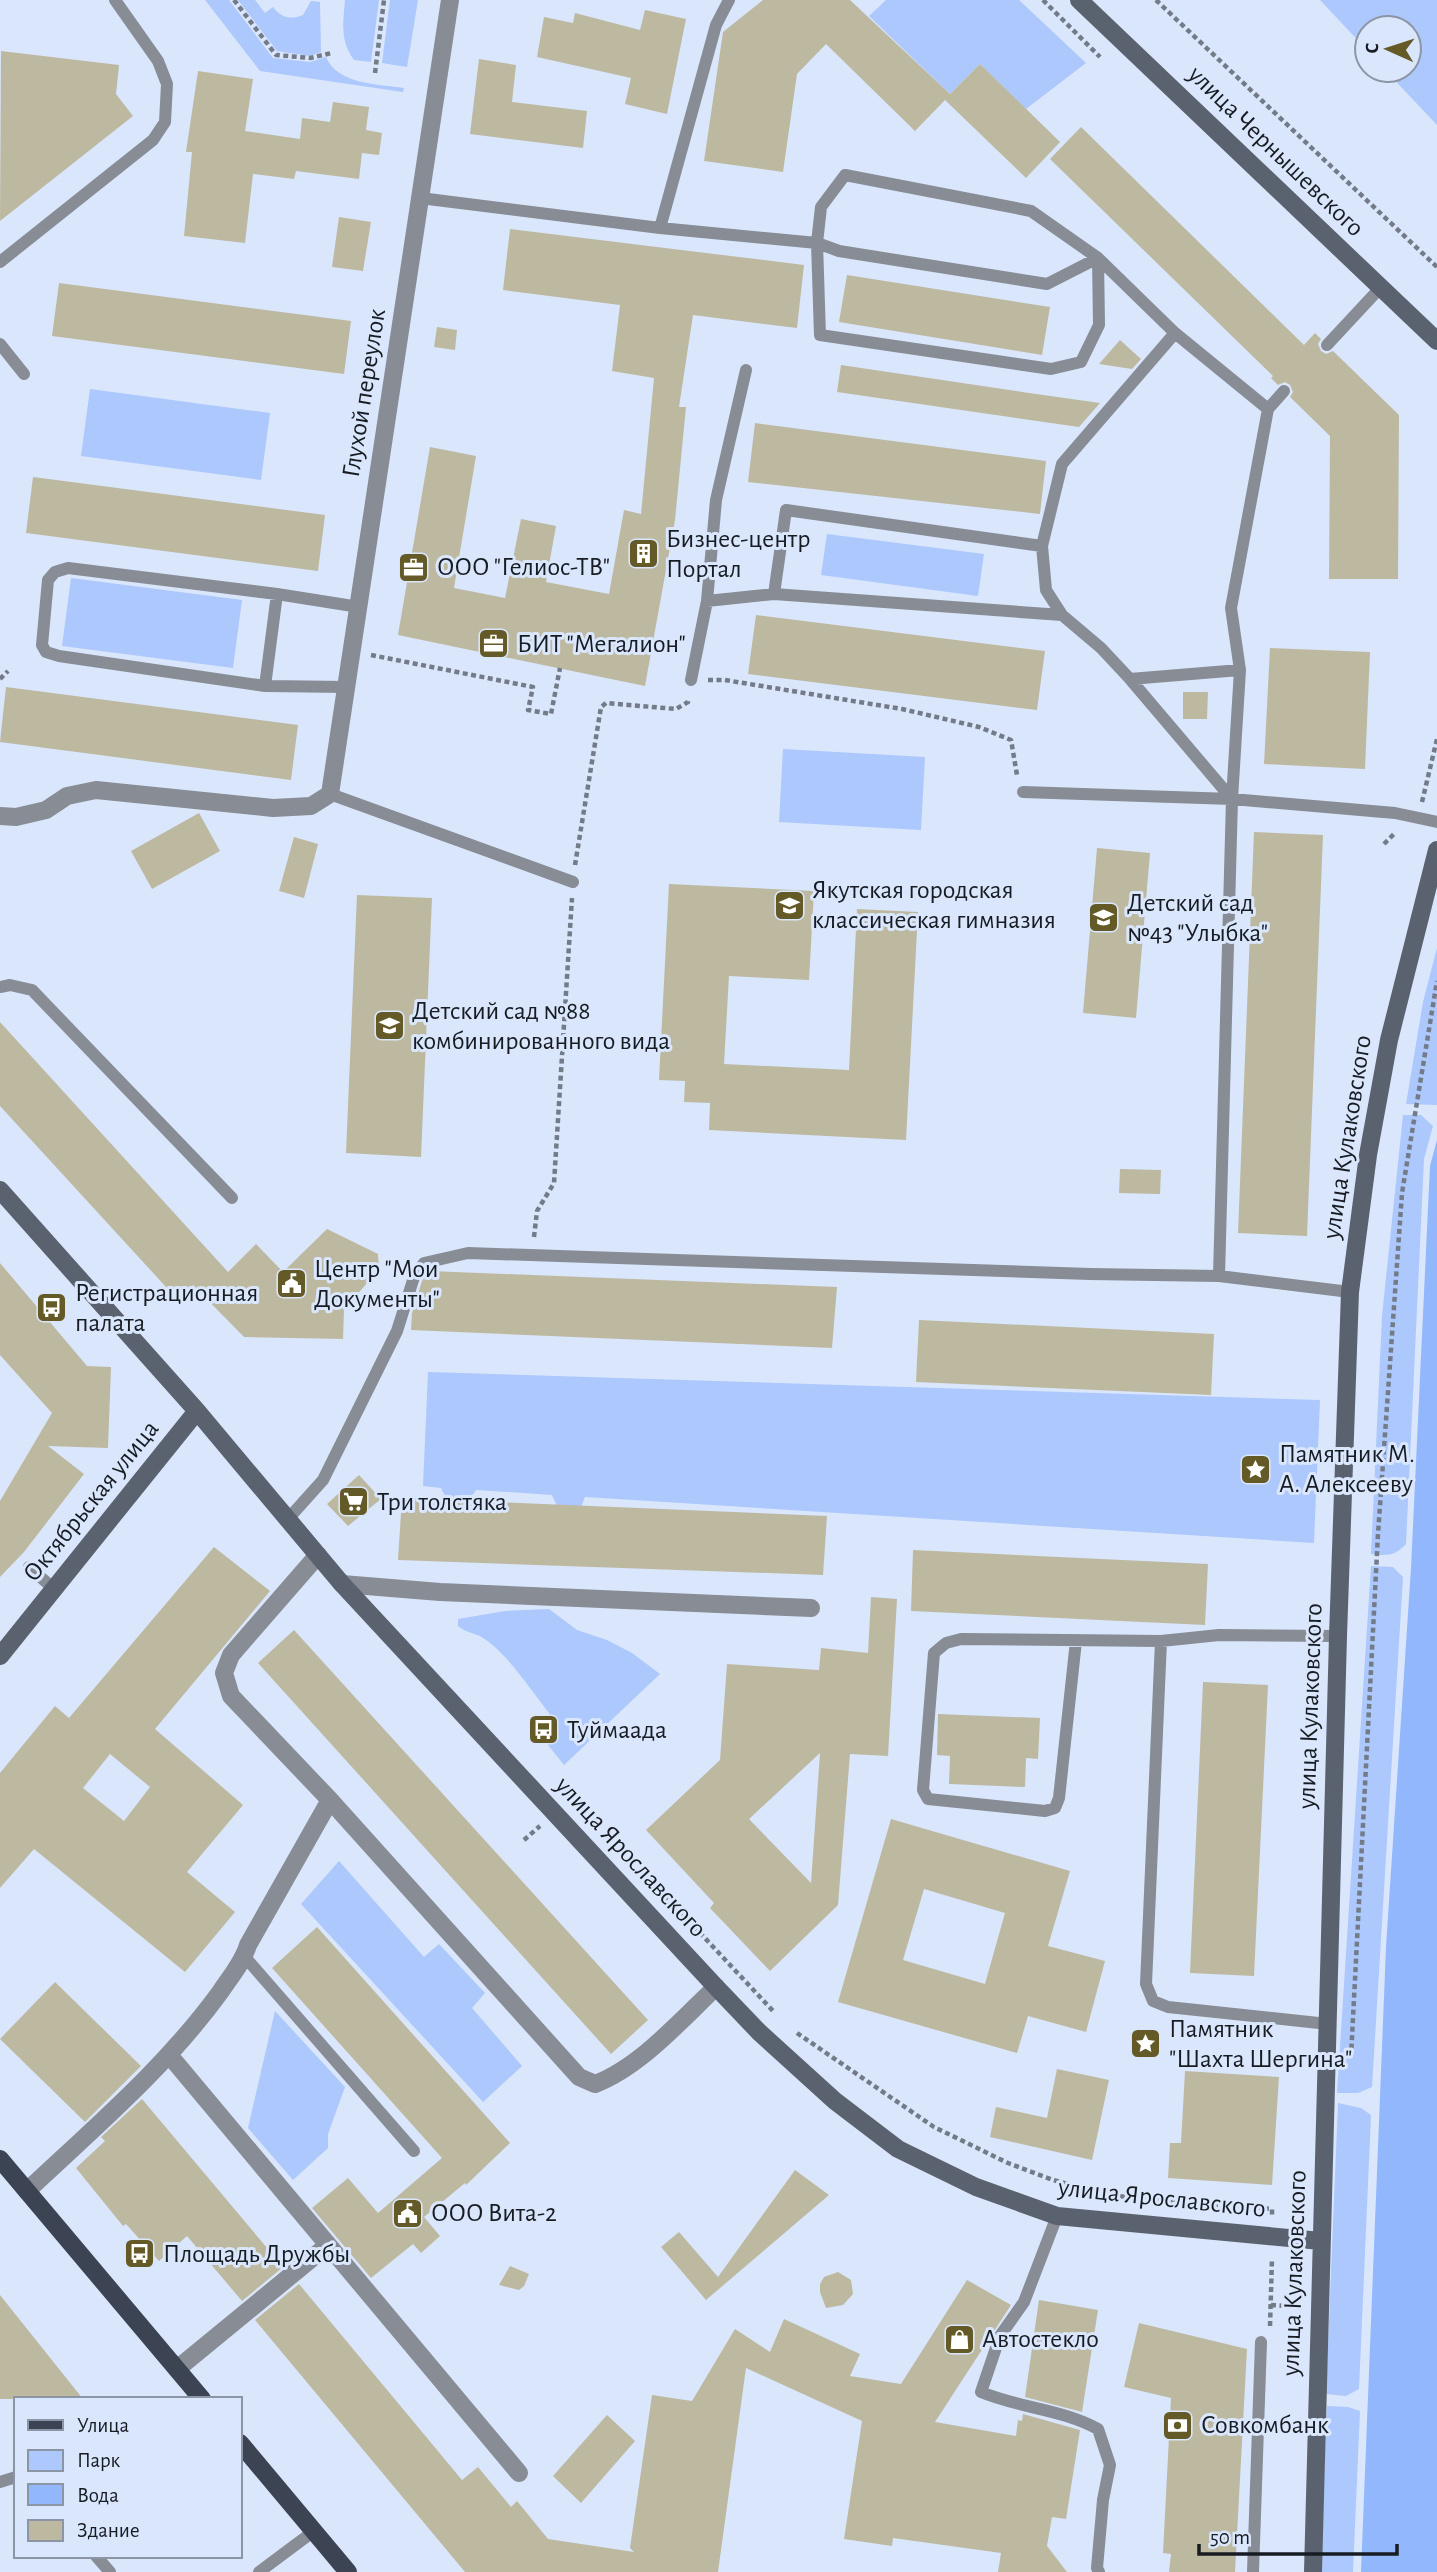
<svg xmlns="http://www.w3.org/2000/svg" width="1437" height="2572" font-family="'Alegreya Sans',sans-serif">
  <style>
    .green { fill: #acc8fc }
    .water { fill: #92b7fc }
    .building { fill: #bdb9a1; fill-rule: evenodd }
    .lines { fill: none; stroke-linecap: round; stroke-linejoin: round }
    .path { stroke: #737b89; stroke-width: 4.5; stroke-dasharray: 5 3.5; stroke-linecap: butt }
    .lane { stroke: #878c95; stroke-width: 12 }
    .street { stroke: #878c95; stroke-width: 18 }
    .secondary { stroke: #5b626f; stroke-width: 18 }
    .primary { stroke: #3c4453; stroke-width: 18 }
    .labels { text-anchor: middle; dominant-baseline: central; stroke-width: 6; stroke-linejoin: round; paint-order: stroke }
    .street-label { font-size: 26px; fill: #171c23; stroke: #dae6fc }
    .poi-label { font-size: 26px; fill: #171c23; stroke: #dae6fc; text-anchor: start }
  </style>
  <rect width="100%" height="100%" fill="#dae6fc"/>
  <path class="green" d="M205,0H229L273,58L310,62L326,57C338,85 378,84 404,88L403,92L260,71Z
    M238,0H255L265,13L273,7C281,18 291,20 303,15L311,1L320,2L321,52L310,56L277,51Z
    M345,0H379L371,62L354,60C340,41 343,23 345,0Z
    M390,0H418L407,67L382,63Z
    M886,0H1019L1086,63L1026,109L980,64L950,94L869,16Z
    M1320,0H1437V125L1385,70H1409V28H1367V50Z
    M90,389L270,413L261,480L81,456Z
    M827,534L984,554L978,596L821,575Z
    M71,578L242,600L233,668L62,646Z
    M783,749L925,757L921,830L779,822Z
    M1437,948V1105L1406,1104L1423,1002Z
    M1403,1115H1421L1433,1126L1424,1159L1406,1544C1395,1556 1387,1556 1371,1554L1382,1316Z
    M428,1372L1320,1400L1314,1543L585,1497L581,1507L558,1508L552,1495L476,1490C467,1506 447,1505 441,1488L423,1486Z
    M1371,1566L1393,1567L1403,1577L1372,2087L1358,2093H1337Z
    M549,1609L577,1630L607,1640L632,1653L660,1674L564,1765L540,1735L552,1723L549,1713C532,1691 506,1652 483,1638C474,1632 468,1634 458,1626V1619L505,1611Z
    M339,1861L424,1957L439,1944L485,1993L472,2008L522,2066L483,2102L301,1904Z
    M275,2011L345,2087L328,2134V2148L293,2180L248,2128Z
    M1338,2103L1361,2108L1371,2115L1359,2389L1346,2396L1326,2394Z
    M1327,2406L1348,2407L1360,2411L1353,2572H1319Z"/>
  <path class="water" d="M1437,1140V2572H1361L1386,1947L1411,1568L1430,1166Z"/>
  <path class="building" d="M763,0H850L950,94L980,64L1060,142L1026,178L945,100L915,131L826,44L797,74L783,172L704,161L723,32Z
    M645,10L686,19L667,114L625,104L631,78L537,57L544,17L573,23L575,13L640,30Z
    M1,51L119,65L116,94L133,116L0,221Z
    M479,59L516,65L512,102L587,111L583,148L470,134Z
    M198,71L253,79L245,131L300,139L302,118L330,122L333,102L369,107L366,130L382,133L379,155L362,153L359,179L296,171L294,179L253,174L245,243L184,236L192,152H186Z
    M1081,127L1304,345L1315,333L1321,339L1318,344L1321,351L1326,354L1333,351L1399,415L1398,579H1329L1330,436L1290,397L1293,392L1290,385L1285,382L1278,385L1271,378L1273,376L1050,159Z
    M339,217L371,222L363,271L332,267Z
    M510,229L804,265L797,328L693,315L679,407H686L675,520L645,686L398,635L430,447L476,456L454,588L505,598L521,519L556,526L546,582L609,594L624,510L641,514L654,378L612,371L620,305L503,290Z
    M847,275L1050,307L1042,355L839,322Z
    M59,283L351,321L344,374L52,336Z
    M437,327L457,330L455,350L434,347Z
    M1120,340L1141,359L1132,369L1099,364Z
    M841,365L1029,393L1100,403L1079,427L837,392Z
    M755,423L1046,461L1040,514L748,482Z
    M33,477L325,515L318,571L26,533Z
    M756,615L1045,651L1037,710L748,674Z
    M1270,648L1370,652L1365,769L1264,764Z
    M6,687L298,725L291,780L0,742Z
    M1183,692H1208L1207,719H1183Z
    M199,813L220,851L152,889L131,851Z
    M1254,832L1323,835L1307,1236L1238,1233Z
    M294,837L318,844L304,898L279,891Z
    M1097,848L1150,853L1136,1018L1083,1013Z
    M669,884L814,891L809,980L729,976L724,1064L849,1070L857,909L918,912L906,1140L709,1130L710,1103L684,1102L685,1081L659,1080Z
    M357,895L432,898L421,1157L346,1153Z
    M0,1022L228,1272L256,1244L283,1272L327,1229L378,1254L379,1269L344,1310L343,1339L244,1337L193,1285L177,1299L0,1106Z
    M1120,1169L1161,1170L1160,1194L1119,1193Z
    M0,1263L87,1366L111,1367L108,1448L48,1446L84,1474L24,1552L0,1577V1501L52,1413L0,1355Z
    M430,1271L837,1287L832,1348L411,1330L412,1313L422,1281Z
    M919,1320L1214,1334L1211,1395L916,1382Z
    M359,1475L381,1499L348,1526L327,1504Z
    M402,1498L827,1516L823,1575L398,1560Z
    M214,1547L270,1591L155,1729L243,1805L187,1872L235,1912L185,1972L34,1849L0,1888V1773L55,1706L69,1718ZM110,1754L150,1787L124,1821L83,1788Z
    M913,1550L1208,1564L1205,1625L911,1611Z
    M871,1597L897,1599L888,1756L850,1754L838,1905L770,1971L710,1908L714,1903L646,1830L720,1760L727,1664L819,1670L821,1648L868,1653ZM820,1753L811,1883L749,1819Z
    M294,1630L648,2020L611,2054L258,1663Z
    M1203,1682L1268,1685L1254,1976L1190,1973Z
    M938,1714L1040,1718L1038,1759L1026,1758L1025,1787L949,1784L950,1756L937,1755Z
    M891,1819L1070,1871L1048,1946L1105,1961L1086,2032L1028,2016L1017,2053L838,2002ZM924,1889L1005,1913L985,1984L903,1960Z
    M317,1927L510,2143L466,2185L465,2183L424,2217L440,2236L421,2253L413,2244L371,2278L312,2208L348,2178L378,2213L442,2158L272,1968Z
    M55,1982L141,2066L85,2122L0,2039Z
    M1057,2069L1109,2080L1092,2160L990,2137L996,2107L1047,2118Z
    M1185,2071L1279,2077L1272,2185L1168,2178L1170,2143H1181Z
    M142,2099L283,2267L242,2301L187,2236L159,2261L126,2224L123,2226L76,2168L105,2141L101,2137Z
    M795,2170L829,2195L706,2300L661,2247L679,2232L718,2277Z
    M510,2266L529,2274L524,2286L519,2290L499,2285Z
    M838,2272L851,2280L853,2294L843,2305L826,2308L820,2292V2284L824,2277Z
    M967,2280L1011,2305L935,2422L1016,2436L1018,2420L1022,2421L1023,2414L1080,2430L1066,2519L1052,2517L1047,2546L1067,2572H998L1001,2553L893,2538L892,2546L844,2539L862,2421L746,2368L718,2572H465L255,2320L299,2284L462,2480L478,2467L511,2507L517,2501L548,2539L634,2552L630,2548L652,2395L692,2401L735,2329L770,2352L784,2319L860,2354L850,2376L901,2384Z
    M0,2295L83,2399H0Z
    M1039,2300L1098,2310L1082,2412L1025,2397Z
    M1139,2323L1247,2349L1235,2572H1169L1171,2554L1163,2553L1171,2398L1124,2387Z
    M607,2415L635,2441L581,2503L553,2476Z"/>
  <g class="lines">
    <path class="path" d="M234,0L276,55L310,58L332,53
      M1043,0L1100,57
      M1156,0L1437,267
      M375,73L384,0
      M371,655L533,687L528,710L551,714L560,668
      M0,679L8,671
      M708,680H725L902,709L979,727L1011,740L1017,775
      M1422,802L1437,739
      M1384,844L1396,832
      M575,865L601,707L606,703L676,709L688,702V698
      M534,1237L537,1211L554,1183L572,898
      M524,1840L540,1826
      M659,1889L775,2013
      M797,2033L934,2127L1008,2163L1053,2180L1116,2196L1272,2209V2217
      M1351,2057L1378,1534L1402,1193L1437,981
      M1271,2305L1300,2307
      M1270,2326L1272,2258"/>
    <path class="lane" d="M420,198L660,228L817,243L839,251L1047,284L1098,258
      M660,228L716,25L729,0
      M1098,258L1099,325L1081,362L1051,369L820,335L817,243L821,207L845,175L1031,211L1098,258L1175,333L1062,464L1042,546L1046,590L1062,615L1101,648L1130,679L1232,799L1395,813L1437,822
      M0,262L153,140L165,122L167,84L158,61L115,0
      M1175,333L1268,409
      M0,344L24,374
      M1327,345L1381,287
      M68,568L277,594L265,686L59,656L46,652L42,645L48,580L55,572Z
      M277,594L359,607
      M774,594L786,510L1042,546
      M707,601L716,500L746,370
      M1130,679L1240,670
      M691,680L707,601L774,594L1062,615
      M265,686L347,687
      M1023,792L1232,799
      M330,794L573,882
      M0,987L10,985L32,990L232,1198
      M1219,1276L1350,1292
      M288,1519L323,1480L397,1331L414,1277L424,1263L468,1253L1090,1274L1219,1276L1232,799L1240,670L1231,608L1268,409L1284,391
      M29,1567L54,1589
      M1076,1641L1059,1798L1055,1808L1045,1811L928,1799L923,1790L934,1653L946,1643L961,1639L1161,1641L1219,1635L1338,1636
      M1161,1641L1146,1984L1153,2001L1168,2007L1328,2024
      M245,1957L414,2151
      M1057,2216L1024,2302L1000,2336L981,2392C1019,2408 1062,2409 1098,2429L1110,2465L1103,2500L1097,2568L1099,2572
      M0,2482L16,2477
      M96,2556L110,2572
      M259,2572L314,2531
      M1253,2572L1261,2342"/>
    <path class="street" d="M0,816L16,817L46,810L67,796L96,790L273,808L311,806L330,794L450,0
      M342,1584L440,1592L811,1608
      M330,1800L579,2077L595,2084C640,2067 681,2020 716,1987
      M170,2056L519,2473
      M27,2191C95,2127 166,2067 221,1991C231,1976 243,1962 248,1945L330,1800L231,1696L224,1673L231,1655L318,1555
      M177,2369L328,2245"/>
    <path class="secondary" d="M1079,0L1437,341
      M0,1190L197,1411L342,1584L716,1987L759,2032L835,2101L898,2149L976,2187L1057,2216L1321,2241
      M0,1656L197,1411
      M1313,2572L1338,1636L1350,1292L1368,1155L1389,1040L1437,850"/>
    <path class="primary" d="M0,2159L202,2399
      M240,2443L348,2572"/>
  </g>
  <defs>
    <symbol id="building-square" viewBox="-11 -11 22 22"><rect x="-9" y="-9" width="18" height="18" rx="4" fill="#645a27" stroke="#dae6fc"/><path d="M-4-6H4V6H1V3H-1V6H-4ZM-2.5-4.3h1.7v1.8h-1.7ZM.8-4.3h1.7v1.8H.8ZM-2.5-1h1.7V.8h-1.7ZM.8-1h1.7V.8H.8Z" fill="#fff"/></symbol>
    <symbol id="office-square" viewBox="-11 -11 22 22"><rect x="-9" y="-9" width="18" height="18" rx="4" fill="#645a27" stroke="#dae6fc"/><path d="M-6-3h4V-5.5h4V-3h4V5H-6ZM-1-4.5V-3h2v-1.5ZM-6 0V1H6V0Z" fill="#fff"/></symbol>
    <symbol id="school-square" viewBox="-11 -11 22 22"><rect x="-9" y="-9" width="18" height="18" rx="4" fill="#645a27" stroke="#dae6fc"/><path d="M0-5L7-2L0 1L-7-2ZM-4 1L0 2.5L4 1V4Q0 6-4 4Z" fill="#fff"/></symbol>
    <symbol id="civic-square" viewBox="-11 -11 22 22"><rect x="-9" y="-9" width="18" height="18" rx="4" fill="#645a27" stroke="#dae6fc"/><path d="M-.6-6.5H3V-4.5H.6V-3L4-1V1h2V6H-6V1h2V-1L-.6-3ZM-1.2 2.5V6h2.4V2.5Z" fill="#fff"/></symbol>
    <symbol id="bus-square" viewBox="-11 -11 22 22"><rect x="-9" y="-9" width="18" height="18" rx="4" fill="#645a27" stroke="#dae6fc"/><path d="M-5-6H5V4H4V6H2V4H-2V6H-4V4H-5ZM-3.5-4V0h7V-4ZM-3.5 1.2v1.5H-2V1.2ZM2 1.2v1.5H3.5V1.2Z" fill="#fff"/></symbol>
    <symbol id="sight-square" viewBox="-11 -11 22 22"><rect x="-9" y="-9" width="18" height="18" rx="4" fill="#645a27" stroke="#dae6fc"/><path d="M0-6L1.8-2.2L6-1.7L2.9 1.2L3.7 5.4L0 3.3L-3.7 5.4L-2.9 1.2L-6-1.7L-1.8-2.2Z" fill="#fff"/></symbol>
    <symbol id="supermarket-square" viewBox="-11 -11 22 22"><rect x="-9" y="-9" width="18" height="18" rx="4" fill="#645a27" stroke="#dae6fc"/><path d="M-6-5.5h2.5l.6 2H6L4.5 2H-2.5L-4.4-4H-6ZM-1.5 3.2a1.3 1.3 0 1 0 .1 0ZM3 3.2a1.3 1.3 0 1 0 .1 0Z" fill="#fff"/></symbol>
    <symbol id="shop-square" viewBox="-11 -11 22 22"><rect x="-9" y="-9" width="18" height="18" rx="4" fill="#645a27" stroke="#dae6fc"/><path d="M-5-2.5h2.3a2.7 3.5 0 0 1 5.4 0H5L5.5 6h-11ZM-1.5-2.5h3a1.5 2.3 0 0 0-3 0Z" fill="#fff"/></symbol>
    <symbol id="bank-square" viewBox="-11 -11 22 22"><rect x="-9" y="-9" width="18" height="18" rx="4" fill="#645a27" stroke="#dae6fc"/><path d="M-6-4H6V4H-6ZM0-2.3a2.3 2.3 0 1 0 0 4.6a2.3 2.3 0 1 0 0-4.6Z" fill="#fff"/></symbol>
  </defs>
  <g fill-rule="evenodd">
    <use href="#building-square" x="626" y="536" width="35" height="35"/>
    <use href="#office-square" x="396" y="550" width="35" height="35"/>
    <use href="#office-square" x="476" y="626" width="35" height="35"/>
    <use href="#school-square" x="772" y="888" width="35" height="35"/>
    <use href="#school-square" x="1086" y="900" width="35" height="35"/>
    <use href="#school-square" x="372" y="1008" width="35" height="35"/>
    <use href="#civic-square" x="274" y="1266" width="35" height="35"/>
    <use href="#bus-square" x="34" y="1290" width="35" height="35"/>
    <use href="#sight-square" x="1238" y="1452" width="35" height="35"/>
    <use href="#supermarket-square" x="336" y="1484" width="35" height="35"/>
    <use href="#bus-square" x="526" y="1712" width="35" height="35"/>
    <use href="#sight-square" x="1128" y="2026" width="35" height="35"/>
    <use href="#civic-square" x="390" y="2196" width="35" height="35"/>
    <use href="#bus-square" x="122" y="2236" width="35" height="35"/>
    <use href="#shop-square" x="942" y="2322" width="35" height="35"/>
    <use href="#bank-square" x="1160" y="2408" width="35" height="35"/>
  </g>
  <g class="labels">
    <g class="street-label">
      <text transform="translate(1276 151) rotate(44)">улица Чернышевского</text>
      <text transform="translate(364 393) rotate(-81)">Глухой переулок</text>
      <text transform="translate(1347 1137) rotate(-81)">улица Кулаковского</text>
      <text transform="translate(91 1501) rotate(-51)">Октябрьская улица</text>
      <text transform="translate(1310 1706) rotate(-88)">улица Кулаковского</text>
      <text transform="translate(631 1857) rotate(47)">улица Ярославского</text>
      <text transform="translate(1162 2198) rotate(6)">улица Ярославского</text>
      <text transform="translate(1294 2273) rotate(-88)">улица Кулаковского</text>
    </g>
    <g class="poi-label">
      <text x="666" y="539">Бизнес-центр<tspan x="666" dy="30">Портал</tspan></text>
      <text x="437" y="567">ООО "Гелиос-ТВ"</text>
      <text x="517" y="644">БИТ "Мегалион"</text>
      <text x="812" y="890">Якутская городская<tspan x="812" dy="30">классическая гимназия</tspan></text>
      <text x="1127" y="903">Детский сад<tspan x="1127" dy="30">№43 "Улыбка"</tspan></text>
      <text x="412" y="1011">Детский сад №88<tspan x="412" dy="30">комбинированного вида</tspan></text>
      <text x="314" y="1269">Центр "Мои<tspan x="314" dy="30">Документы"</tspan></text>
      <text x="75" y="1293">Регистрационная<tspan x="75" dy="30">палата</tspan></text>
      <text x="1279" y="1454">Памятник М.<tspan x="1279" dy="30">А. Алексееву</tspan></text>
      <text x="377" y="1502">Три толстяка</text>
      <text x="567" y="1730">Туймаада</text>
      <text x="1169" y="2029">Памятник<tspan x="1169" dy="30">"Шахта Шергина"</tspan></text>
      <text x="431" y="2213">ООО Вита-2</text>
      <text x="163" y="2254">Площадь Дружбы</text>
      <text x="982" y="2339">Автостекло</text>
      <text x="1201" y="2425">Совкомбанк</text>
    </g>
  </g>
  <rect x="14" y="2397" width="228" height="161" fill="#dae6fc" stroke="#8c95a5" stroke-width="2"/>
  <rect x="28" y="2420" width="35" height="10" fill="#3c4453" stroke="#8c95a5" stroke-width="2"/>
  <text x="77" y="2432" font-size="21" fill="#171c23">Улица</text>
  <rect x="28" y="2450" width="35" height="21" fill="#acc8fc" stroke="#8c95a5" stroke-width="2"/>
  <text x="77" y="2467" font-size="21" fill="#171c23">Парк</text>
  <rect x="28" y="2484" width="35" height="21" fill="#92b7fc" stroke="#8c95a5" stroke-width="2"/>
  <text x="77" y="2502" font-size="21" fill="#171c23">Вода</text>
  <rect x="28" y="2520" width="35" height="21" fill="#bdb9a1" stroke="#8c95a5" stroke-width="2"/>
  <text x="77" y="2537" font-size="21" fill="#171c23">Здание</text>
  <g transform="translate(1388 49) rotate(273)"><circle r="33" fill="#dae6fc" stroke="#8c95a5" stroke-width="2"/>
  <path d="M0-5L12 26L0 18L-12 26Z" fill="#645a27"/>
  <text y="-10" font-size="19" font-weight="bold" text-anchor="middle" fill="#171c23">С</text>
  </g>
  <path d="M1199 2544v10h198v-10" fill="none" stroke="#171c23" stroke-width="3.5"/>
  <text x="1210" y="2544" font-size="21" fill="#171c23" stroke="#dae6fc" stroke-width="5" paint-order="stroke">50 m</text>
</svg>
